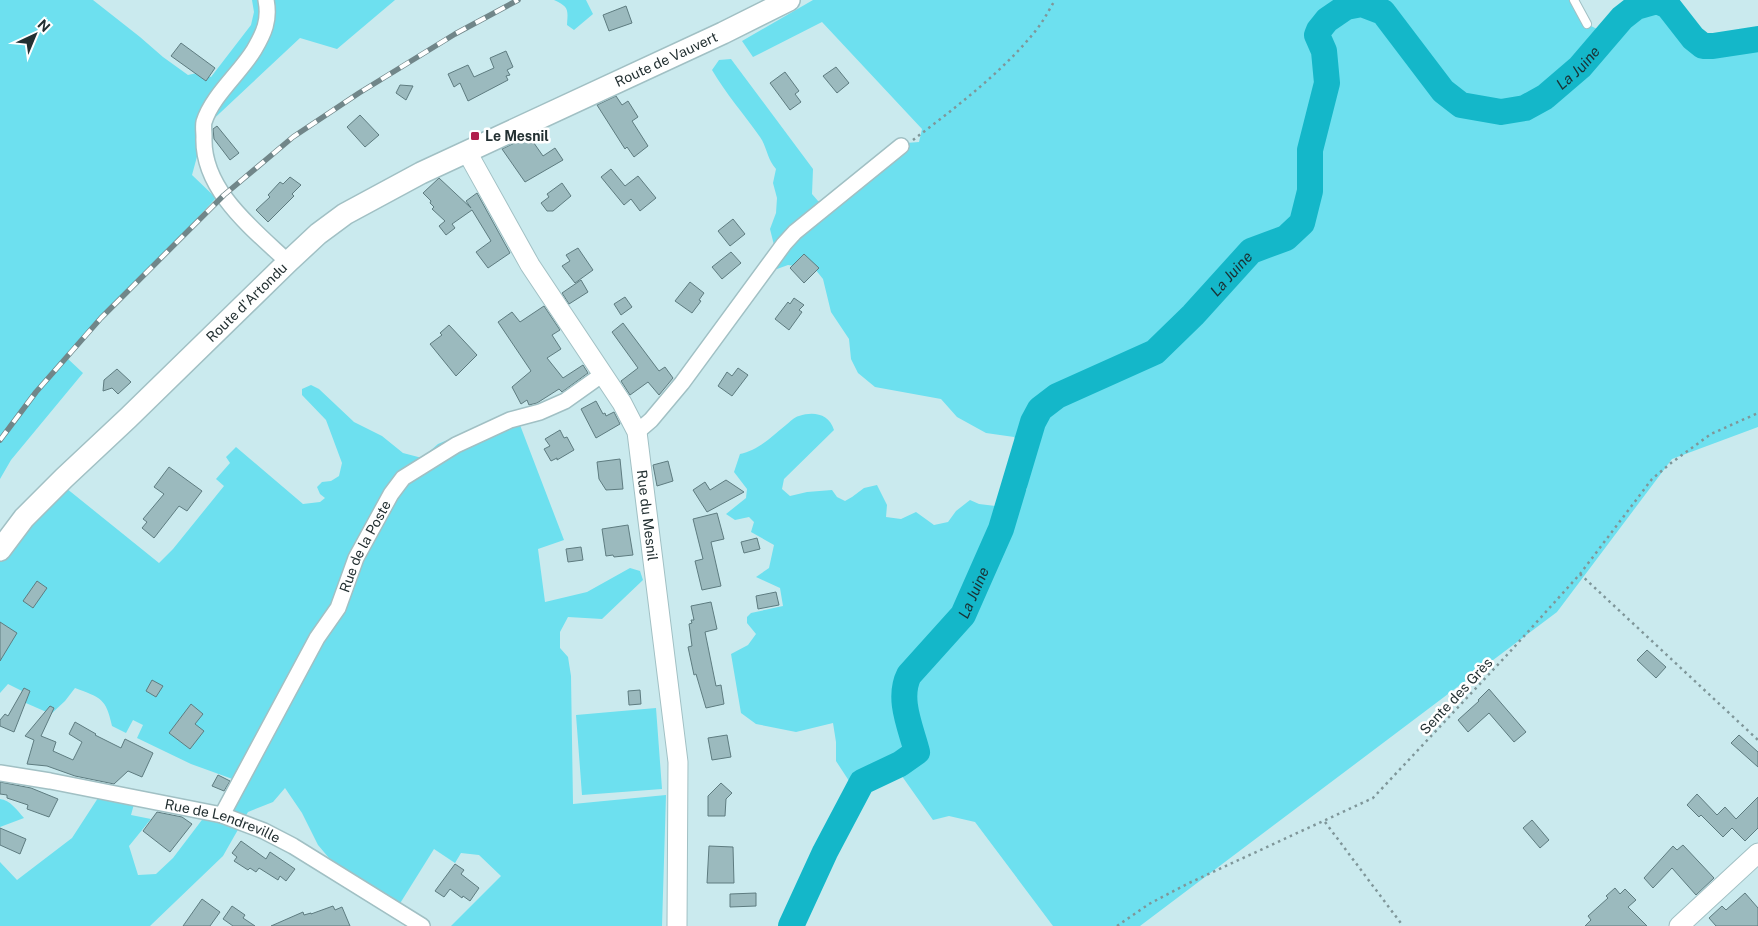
<svg xmlns="http://www.w3.org/2000/svg" width="1758" height="926" font-family="'Public Sans',sans-serif">
  <style>
    .green { fill: #6de0ef }
    .lines { fill: none; stroke-linecap: round; stroke-linejoin: round }
    .river { stroke: #14b7c9; stroke-width: 26 }
    .building { fill: #9bbabe; stroke: #5e7c80 }
    .service-casing { stroke: #a1c0c4; stroke-width: 10 }
    .minor-casing { stroke: #a1c0c4; stroke-width: 18 }
    .tertiary-casing { stroke: #a1c0c4; stroke-width: 21 }
    .secondary-casing { stroke: #a1c0c4; stroke-width: 24 }
    .path { stroke: #7f9699; stroke-width: 2.5; stroke-dasharray: 2.5 4; stroke-linecap: butt }
    .service { stroke: #fff; stroke-width: 8 }
    .minor { stroke: #fff; stroke-width: 15 }
    .tertiary { stroke: #fff; stroke-width: 19 }
    .secondary { stroke: #fff; stroke-width: 21 }
    .rail-casing { stroke: #718689; stroke-width: 5.5 }
    .rail { stroke: #fff; stroke-width: 4; stroke-dasharray: 11; stroke-linecap: butt }
    .poi-dot { fill: #b01e4b; stroke: #fff; stroke-width: 2 }
    .labels { text-anchor: middle; dominant-baseline: central; stroke-width: 5; stroke-linejoin: round; paint-order: stroke }
    .street-label { font-size: 14px; fill: #233032; stroke: #fff }
    .poi-label { font-size: 14px; font-weight: bold; fill: #233032; stroke: #fff; text-anchor: start }
    .water-label { font-size: 15px; font-style: italic; fill: #1a3235; stroke: #fff }
  </style>
  <rect width="100%" height="100%" fill="#caeaee"/>
  <path class="green" d="M0,0H93L140,37L163,57L188,75L197,73L211,77L251,25L254,12L252,0H395L337,49L300,38L205,127L192,175L216,198L67,358L83,373L11,460L0,479Z
    M554,0H586L593,14L574,30L567,25C568,9 569,7 554,0Z
    M813,0H1574L1587,24L1597,29L1617,7L1627,0H1670L1676,5L1698,33L1708,39L1758,27V427L1672,459L1557,612L1140,926H1053L975,822L949,816L933,820L899,772L888,780L868,789L851,784L836,761V742L833,723L796,732L756,724L741,713L731,654L748,645L756,634L747,623V617L751,613L783,606L780,588L756,577L769,568L774,545L751,532L754,522L749,517L735,520L726,514L746,498L747,489L734,472L740,454C758,451 772,436 786,425C790,422 794,417 799,416C814,411 829,414 834,430L784,479L782,489L790,496L807,492L832,490L837,497L845,501L852,497L864,488L877,485L887,505L886,517L901,519L916,512L934,525L948,522L956,511L970,500L979,504L1012,508L1027,489L1028,462L1014,437L986,433L957,417L941,399L875,387L858,373L851,359L849,339L831,312L823,279L815,269L788,265L777,269L770,262L775,249L770,229L776,213L777,198L773,183L776,169C767,159 767,147 760,137C744,114 726,94 712,70L719,60L731,59L813,169L812,194L818,201L830,203L906,143L919,142L922,129L822,22L753,57L742,41Z
    M311,385L319,389L354,422L382,436L403,453L422,458L438,444L497,419L520,425L564,540L538,549L545,602L587,592L630,568L640,571L643,580L602,619L568,617L560,632V648L568,657L571,676L573,804L666,795L662,926H451L501,876L479,855L461,853L455,863L434,849L399,905L329,858L318,845L302,813L285,788L273,802L248,812L223,856L150,926H0V862L17,880L72,838L98,798L134,804L131,815L151,819L129,846L138,875L156,874L173,858L211,808L221,813L238,781L191,764L137,738L143,725L133,720L126,733L112,726C106,698 101,698 75,688L65,701L51,714L19,700L22,691L8,684L0,693V533L17,543L66,488L159,563L173,549L224,486L216,479L230,463L226,457L236,447L303,504L320,502L325,498L320,494L317,487L322,482L331,481L339,476L342,463L326,420L302,395V389Z
    M656,708L662,789L582,795L576,715Z
    M0,799C10,800 17,810 24,818L0,827Z"/>
  <g class="lines">
    <path class="river" id="s1" d="M791,926L825,852L862,782L900,764L917,752C911,728 897,699 909,675L963,615L1001,529L1033,422L1040,409L1057,396L1155,352L1193,315L1251,251L1286,238L1302,223L1310,191V150L1327,83L1324,51L1317,35L1319,30L1327,20L1346,7L1362,4L1383,12L1443,91L1461,105L1501,112L1525,108L1545,97L1580,67L1622,18L1636,7L1657,1L1668,6L1693,38L1703,46H1713L1758,39"/>
  </g>
  <path class="building" d="M626,6L632,23L609,31L603,15Z
    M181,43L215,68L206,81L171,56Z
    M506,51L513,67L507,70L510,75L506,76L508,80L468,101L460,83L454,87L448,74L468,65L474,77L494,68L490,58Z
    M836,67L849,83L837,93L823,76Z
    M785,72L799,91L795,94L801,102L790,110L770,83Z
    M400,85L413,86L406,100L396,93Z
    M616,96L622,105L628,101L638,117L632,121L648,146L634,157L627,147L625,149L597,105Z
    M360,115L379,135L365,147L347,127Z
    M217,126L239,153L230,160L214,139L213,129Z
    M529,136L543,156L555,148L563,160L525,182L502,149Z
    M611,169L625,186L638,176L656,198L640,211L631,199L624,205L601,177Z
    M290,177L301,185L292,194L294,196L268,222L256,210L270,197L268,195L280,182L283,184Z
    M439,178L471,208L466,201L477,193L510,253L488,268L476,252L491,241L472,210L452,224L455,228L446,235L439,226L445,221L432,209L434,207L430,203L431,201L423,193Z
    M562,183L571,196L553,211H547L541,203L549,197L547,194Z
    M733,219L745,234L730,246L718,231Z
    M578,248L593,270L575,283L562,266L570,261L566,255Z
    M731,252L741,263L722,279L712,267Z
    M804,254L819,268L804,283L790,268Z
    M581,280L588,292L569,304L562,293Z
    M690,282L704,293L699,300L701,301L692,313L675,301Z
    M625,297L632,307L621,315L614,304Z
    M794,298L804,305L799,310L802,312L789,330L775,319L788,302L790,304Z
    M544,306L560,330L552,335L561,349L547,358L563,378L583,365L588,373L562,392L559,389L537,403L529,405L527,400L521,404L512,387L531,371L498,322L512,312L520,322Z
    M623,323L659,371L665,367L673,378L659,395L648,382L630,395L621,381L638,368L612,332Z
    M449,325L477,355L456,376L430,344L442,335L440,333Z
    M738,368L748,375L732,396L718,386L727,372L732,376Z
    M117,369L131,382L118,394L112,388L103,391L104,380Z
    M596,401L603,414L605,413L606,416L614,412L620,424L596,438L581,409Z
    M560,430L564,438L567,437L574,450L557,460V458L551,461L544,449L550,446L545,439Z
    M620,459L623,489L606,490L599,479L597,462Z
    M668,461L673,481L657,486L653,465Z
    M169,467L202,491L187,511L179,506L154,538L142,528L147,522L143,519L164,494L154,487Z
    M726,480L744,492L707,512L693,490L705,482L710,490Z
    M717,513L724,539L711,542L721,586L702,590L695,561L703,559L693,519Z
    M628,525L633,555L614,557L613,555L606,556L602,529Z
    M757,538L760,549L744,553L741,542Z
    M581,547L583,560L568,562L566,549Z
    M37,581L47,588L33,608L23,601Z
    M776,592L779,605L758,609L756,596Z
    M711,602L717,629L705,632L716,686L721,685L724,704L706,708L696,674L694,675L688,647L692,646L689,624L692,623L691,620H694L691,606Z
    M0,622L17,633L0,661Z
    M1647,650L1666,667L1656,678L1637,660Z
    M152,680L163,686L156,697L146,691Z
    M24,688L30,691L14,732L0,726V720L5,714L8,716Z
    M1489,689L1526,732L1514,742L1489,713L1468,732L1458,720L1479,701L1478,700Z
    M640,690L641,704L629,705L628,691Z
    M191,704L203,714L195,724L204,731L190,749L169,733Z
    M50,706L54,708L41,736L56,742L53,751L73,760L82,742L69,734L75,722L96,734L95,735L121,748L125,739L153,753L142,777L128,771L114,784L75,776L47,766L27,764L34,740L25,736Z
    M727,735L731,757L712,760L708,738Z
    M1739,735L1758,752V767L1731,743Z
    M218,775L230,781L224,791L212,786Z
    M0,782L31,788L58,799L49,817L27,809L28,805L7,798V795L0,794Z
    M721,783L732,793L726,799L725,816H708V796Z
    M1697,794L1717,815L1725,807L1736,819L1758,797V828L1745,841L1732,828L1723,837L1701,815L1699,817L1687,805Z
    M157,812L182,817L192,824L170,852L143,831Z
    M1532,820L1549,840L1540,848L1523,828Z
    M0,828L26,839L20,854L0,845Z
    M241,841L266,859L270,852L295,869L286,881L280,876L278,880L259,868L256,872L250,868L248,870L234,861L237,857L232,853Z
    M1683,845L1714,878L1696,895L1672,868L1653,888L1644,878L1673,846L1677,850Z
    M709,846L733,847L734,883H707Z
    M455,864L464,870L461,874L479,888L470,901L463,896L462,898L450,889L444,897L435,891Z
    M1615,888L1620,894L1625,889L1636,900L1628,907L1647,926H1585L1591,920L1588,916L1608,898L1606,896Z
    M756,893V906L730,907V894Z
    M1745,893L1758,908V926H1716L1709,918L1722,906L1726,910Z
    M202,899L220,912L210,926H183Z
    M232,906L245,915L243,918L255,926H233L223,919Z
    M333,906L335,910L342,907L350,926H271L303,912L304,915L311,913V914Z"/>
  <g class="lines">
    <defs>
      <path id="service" d="M1574,0L1587,24"/>
      <g id="minor">
        <path d="M266,0C270,20 264,33 254,50C240,73 212,96 204,122C203,126 204,132 204,137C202,190 253,229 288,262"/>
        <path d="M637,432L651,420L682,383L784,244L795,232L901,146"/>
        <path id="s2" d="M0,773L50,781L222,815L264,831L293,846L422,926"/>
        <path id="s3" d="M222,815L317,638L338,608L356,558L391,494L403,478L456,445L510,420L540,412L565,401L603,374"/>
      </g>
      <g id="tertiary">
        <path id="s4" d="M467,152L530,265L622,403L637,432L678,762L677,926"/>
        <path d="M1679,926L1758,853"/>
      </g>
      <g id="secondary">
        <path id="s5" d="M0,550L24,518L64,478L128,418L288,262L318,234L345,214L421,173L723,33L789,0"/>
      </g>
    </defs>
    <use href="#service" class="service-casing"/>
    <use href="#minor" class="minor-casing"/>
    <use href="#tertiary" class="tertiary-casing"/>
    <use href="#secondary" class="secondary-casing"/>
    <path class="path" d="M913,140C956,107 1003,72 1037,29C1044,20 1049,10 1055,0
      M1580,574L1758,740
      M1325,822L1403,926
      M1117,926L1149,904L1189,883L1373,798L1507,655L1580,574L1652,479L1671,463L1711,434L1758,413"/>
    <use href="#service" class="service"/>
    <use href="#minor" class="minor"/>
    <use href="#tertiary" class="tertiary"/>
    <use href="#secondary" class="secondary"/>
    <defs>
      <path id="rail" d="M0,440L36,392L101,318L224,195L293,137L359,93L455,34L518,0"/>
    </defs>
    <use href="#rail" class="rail-casing"/>
    <use href="#rail" class="rail"/>
  </g>
  <rect class="poi-dot" x="470" y="131" width="10" height="10" rx="2.5"/>
  <g class="labels">
    <g class="street-label">
      <text stroke="none"><textPath href="#s5" startOffset="839">Route de Vauvert</textPath></text>
      <text stroke="none"><textPath href="#s5" startOffset="350">Route d'Artondu</textPath></text>
      <text stroke="none"><textPath href="#s4" startOffset="412">Rue du Mesnil</textPath></text>
      <text stroke="none"><textPath href="#s3" startOffset="305">Rue de la Poste</textPath></text>
      <text transform="translate(1456 696) rotate(-47)">Sente des Grès</text>
      <text stroke="none"><textPath href="#s2" startOffset="228">Rue de Lendreville</textPath></text>
    </g>
    <g class="poi-label">
      <text x="485" y="136">Le Mesnil</text>
    </g>
    <g class="water-label">
      <text stroke="none"><textPath href="#s1" startOffset="1458">La Juine</textPath></text>
      <text stroke="none"><textPath href="#s1" startOffset="842">La Juine</textPath></text>
      <text stroke="none"><textPath href="#s1" startOffset="408">La Juine</textPath></text>
    </g>
  </g>
  <g transform="translate(35 35) rotate(44)" stroke="#ffffff" stroke-width="4" paint-order="stroke">
  <path d="M0-4L9 19L0 12L-9 19Z" fill="#233032"/>
  <text y="-8" font-size="14" font-weight="bold" text-anchor="middle" fill="#233032">N</text>
  </g>
</svg>
